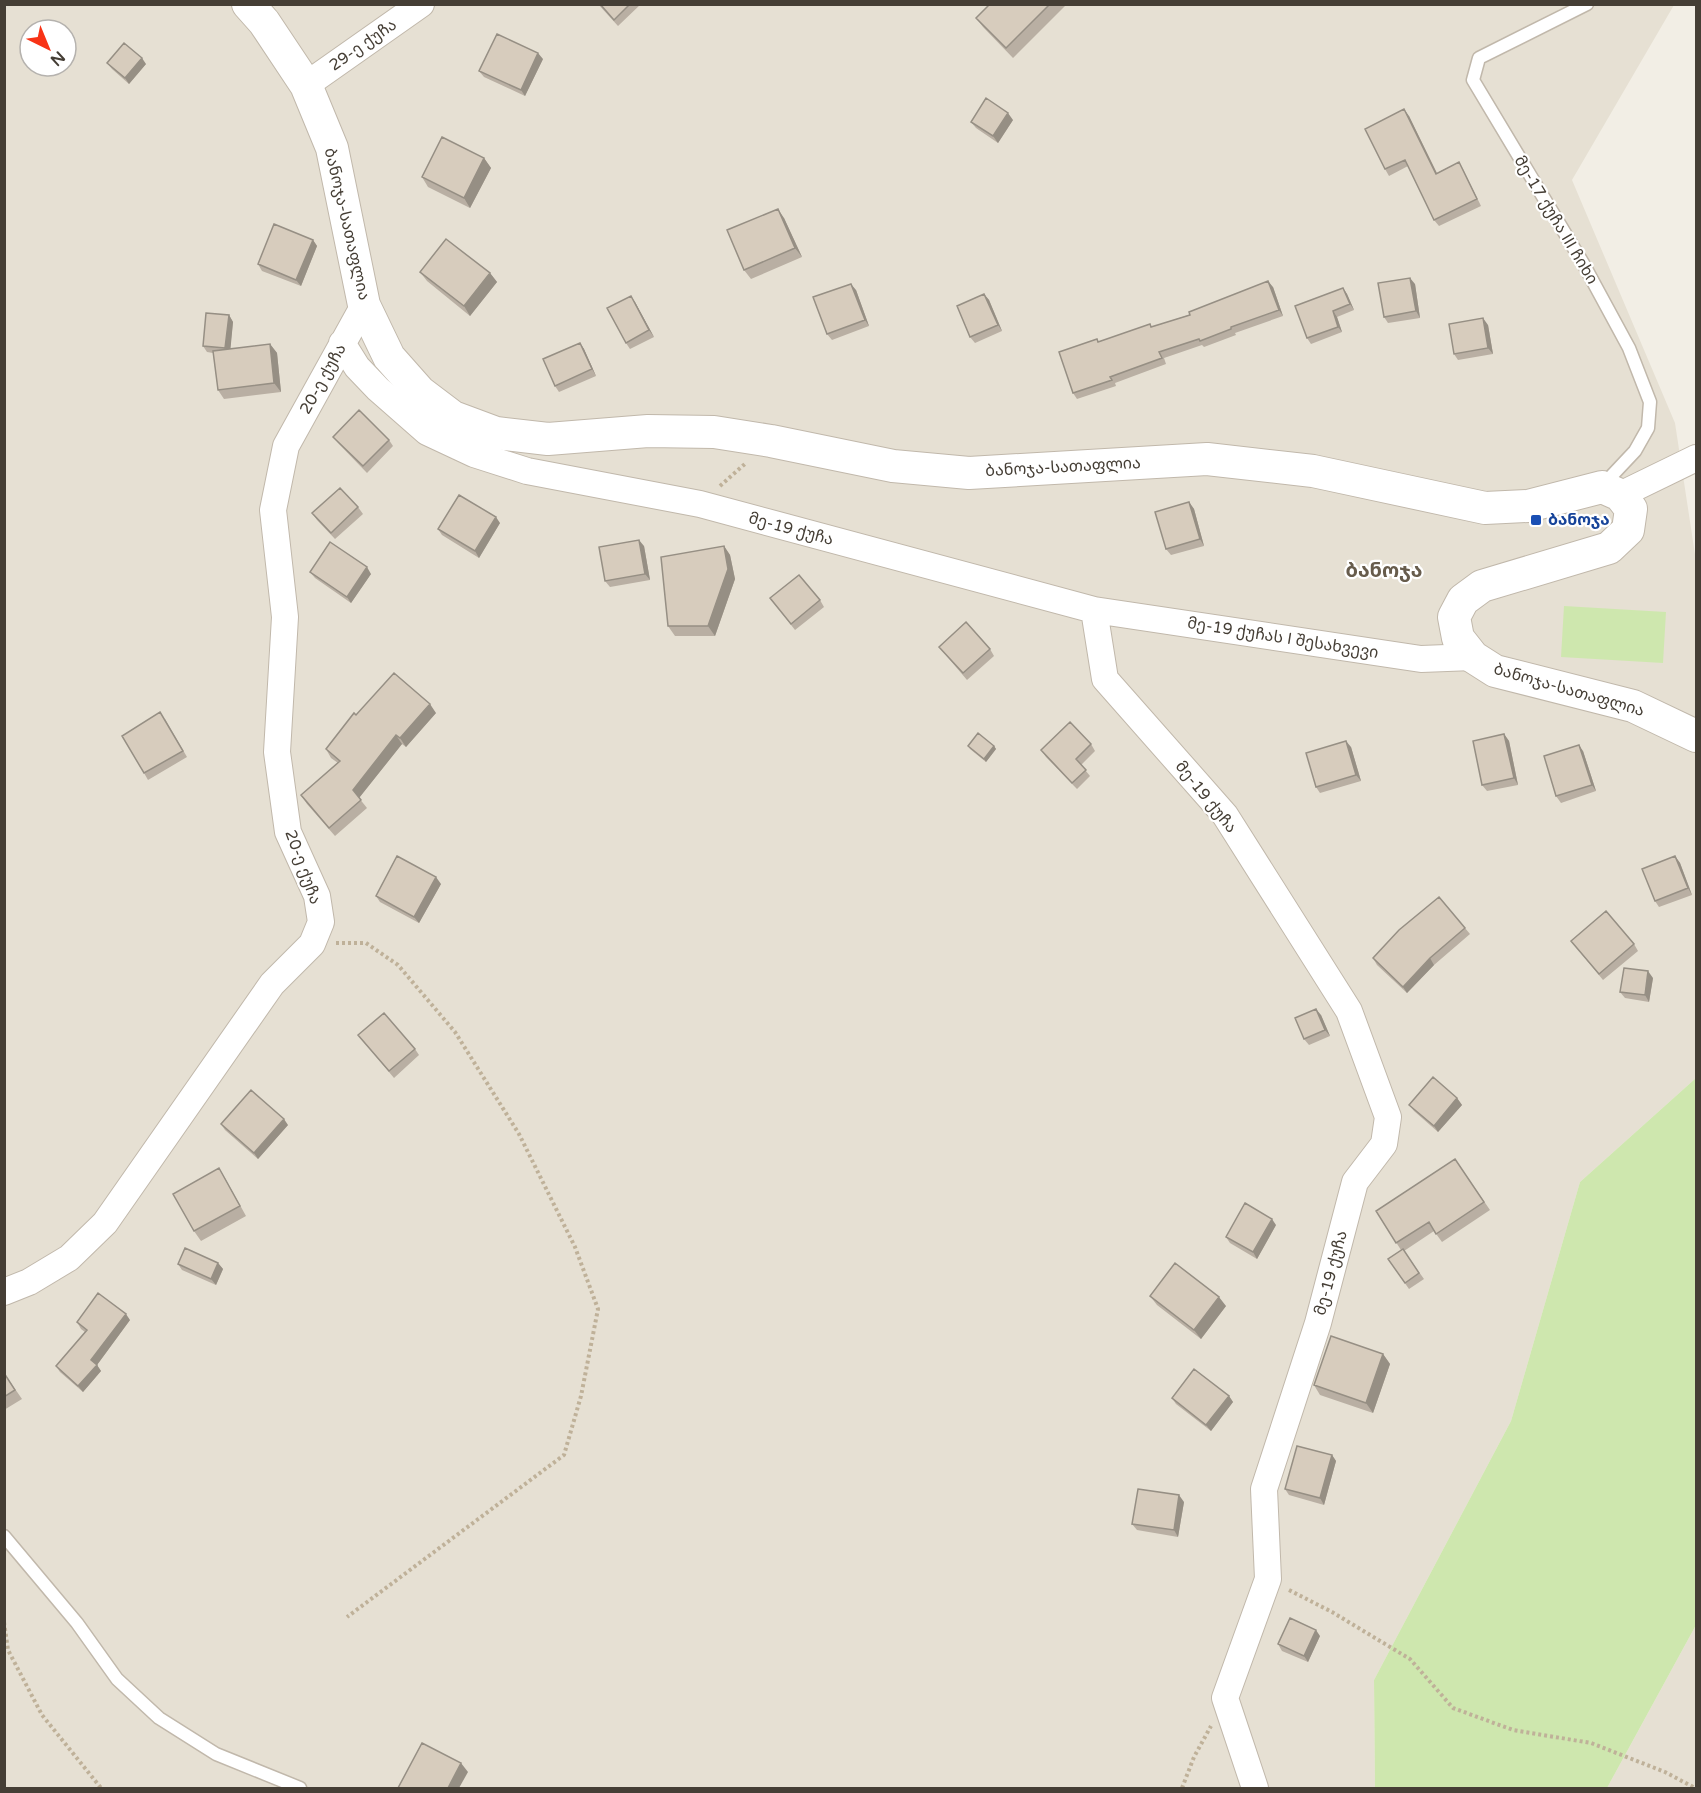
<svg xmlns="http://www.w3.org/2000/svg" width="1701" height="1793" font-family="'Varela Round','Noto Sans Georgian',sans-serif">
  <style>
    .residential { fill: #e6e0d3; fill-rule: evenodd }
    .green { fill: #cee7ae }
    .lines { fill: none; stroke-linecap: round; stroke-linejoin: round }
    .service-casing { stroke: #c1b8ab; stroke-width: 15 }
    .minor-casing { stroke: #c1b8ab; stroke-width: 28 }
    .tertiary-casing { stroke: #c1b8ab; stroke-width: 34 }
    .path { stroke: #bfb199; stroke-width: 4; stroke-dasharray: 3 3; stroke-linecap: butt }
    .service { stroke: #fff; stroke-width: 12 }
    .minor { stroke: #fff; stroke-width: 26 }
    .tertiary { stroke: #fff; stroke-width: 32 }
    .wall { fill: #b9afa3 }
    .shaded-wall { fill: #968f84 }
    .building { fill: #d7ccbd; stroke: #968f84; stroke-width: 1.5 }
    .transit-dot { fill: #1a4fb4; stroke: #fff; stroke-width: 2 }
    .labels { text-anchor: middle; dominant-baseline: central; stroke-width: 4.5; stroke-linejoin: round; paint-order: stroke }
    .street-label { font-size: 16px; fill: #453e35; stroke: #fff }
    .transit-label { font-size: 16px; font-weight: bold; fill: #164399; stroke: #fff; text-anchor: start }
    .quarter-label { font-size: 20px; font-weight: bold; fill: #675c4c; stroke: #fff }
  </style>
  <rect width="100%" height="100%" fill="#f2eee5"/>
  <path class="residential" d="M5,5H1674L1572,180L1675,423L1696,561V1078L1580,1182L1511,1421L1374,1680L1375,1788H5ZM30,30H66V66H30Z
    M1696,1625V1788H1607Z"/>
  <path class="green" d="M1564,606L1666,612L1663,663L1561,657Z
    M1696,1078V1625L1607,1788H1375L1374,1680L1511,1421L1580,1182Z"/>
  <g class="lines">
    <defs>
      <path id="service" d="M1587,4L1479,58L1473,80L1584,265L1629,348L1650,402L1648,428L1635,451L1603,485
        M4,1536L77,1623L117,1679L159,1718L216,1754L300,1788"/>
      <path id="minor" d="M306,85L421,4
        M342,343L357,367L378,389L427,432L474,454L527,471L700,504L1094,610L1105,679L1225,815L1349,1011L1388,1117L1384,1144L1355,1182L1318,1323L1264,1489L1268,1579L1225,1698L1255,1788
        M1620,495L1696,458
        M1094,610L1421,659L1473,657
        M4,1292L29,1282L69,1258L105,1223L272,984L312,944L321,922L317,896L288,832L277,752L285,617L273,510L286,446L364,305"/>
      <path id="tertiary" d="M248,4L264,22L306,85L332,148L364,305L389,357L420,392L453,417L496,433L548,439L648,431L714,432L771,441L893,466L969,473L1207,459L1313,471L1485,508L1528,506L1602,487L1620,495L1631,509L1628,530L1609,548L1482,586L1463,600L1454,617L1458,638L1473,657L1495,671L1633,706L1696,736"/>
    </defs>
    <use href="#service" class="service-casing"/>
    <use href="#minor" class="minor-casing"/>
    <use href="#tertiary" class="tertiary-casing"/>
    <path class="path" d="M720,486L746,463
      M336,943H366L398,965L455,1032L519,1134L575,1247L598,1309L581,1396L564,1455L347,1617
      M1289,1590L1332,1612L1410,1659L1453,1708L1513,1730L1591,1743L1665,1772L1695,1788
      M4,1622L8,1650L42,1715L101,1788
      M1182,1788L1194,1757L1211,1726"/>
    <use href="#service" class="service"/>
    <use href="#minor" class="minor"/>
    <use href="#tertiary" class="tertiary"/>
  </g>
  <path class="wall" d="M598,4H641L618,26Z
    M990,4H1067L1013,58L983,27L976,18Z
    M543,59L525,96L484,77L479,71Z
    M107,63L146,64L129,84L112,69Z
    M1409,116L1437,173L1459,162L1463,169L1481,206L1439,226L1434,220L1408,166L1389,176L1385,169Z
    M1013,120L998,143L976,128L971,122Z
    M484,158L491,168L470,208L428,187L422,177Z
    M784,218L802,257L751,279L744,270Z
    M313,240L317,246L301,286L262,271L258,264Z
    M420,272L490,273L497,282L470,316L427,281Z
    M1415,284L1420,318L1388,323L1384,317Z
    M1273,287L1283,316L1235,333L1236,335L1204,347L1202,345L1164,358L1166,364L1115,383L1116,386L1077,399L1073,393L1097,339L1099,342L1150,324L1152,327Z
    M1343,288L1347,294L1354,310L1337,317L1342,332L1311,344L1307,338Z
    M856,290L869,326L832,340L827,334Z
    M984,294L989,300L1002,331L975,343L970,337Z
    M635,302L654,337L630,349L626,343Z
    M229,315L233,322L230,349L270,344L277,353L281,392L224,399L218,390L213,353L207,352L203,346Z
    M1488,325L1493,354L1458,360L1454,354Z
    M580,343L584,349L596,376L559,392L555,386Z
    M333,437L389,440L393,446L367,473L338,443Z
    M1189,502L1194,509L1204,546L1171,555L1166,549Z
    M358,507L363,514L335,539L317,520L312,513Z
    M500,523L479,558L442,535L438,529Z
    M644,546L650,580L610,587L605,581Z
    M724,546L730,555L735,579L715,636H675L668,626Z
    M310,572L371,574L351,603L315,578Z
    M770,598L820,600L824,607L795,630Z
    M939,647L990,649L994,656L967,680Z
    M436,713L406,747L402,744L359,798L367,808L335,836L307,804L301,795L338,763L331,758L326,749L356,715Z
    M165,719L187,757L148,780L144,773Z
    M1504,734L1509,741L1518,785L1487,791L1482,785Z
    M1091,744L1095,751L1081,765L1090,776L1077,789L1046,757L1041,750Z
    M968,746H994L996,749L986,762L970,749Z
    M1351,747L1361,781L1320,793L1316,787Z
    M1583,751L1596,791L1561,803L1556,796Z
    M1675,856L1680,863L1692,895L1659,907L1655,901Z
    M441,884L419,923L380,902L376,896Z
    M1465,928L1470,934L1434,965L1407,993L1377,965L1373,958Z
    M1571,941L1634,944L1638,951L1603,980Z
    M1653,978L1649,1002L1625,998L1620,992Z
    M1321,1015L1330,1036L1309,1045L1304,1039Z
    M358,1035L415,1049L419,1055L394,1078Z
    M1457,1098L1462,1105L1438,1132L1414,1111L1409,1105Z
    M221,1124L288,1125L258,1159L225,1130Z
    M1455,1159L1490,1210L1442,1242L1434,1231L1404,1251L1424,1279L1409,1289L1388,1259L1401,1250L1376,1211Z
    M219,1168L225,1178L246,1216L201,1241L194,1231Z
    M1276,1225L1257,1259L1230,1243L1226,1237Z
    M218,1263L223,1269L216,1285L182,1270L178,1264Z
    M1150,1296L1226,1306L1201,1339L1157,1305Z
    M130,1320L97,1365L101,1371L83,1392L60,1372L56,1366L85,1332L81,1329L77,1322Z
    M1383,1354L1390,1364L1373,1413L1320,1395L1314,1385Z
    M4,1373L22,1399L4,1410Z
    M1229,1396L1233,1402L1211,1431L1176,1404L1172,1398Z
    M1332,1455L1336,1461L1324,1505L1289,1495L1285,1489Z
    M1184,1502L1178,1537L1137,1530L1132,1524Z
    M1320,1636L1308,1662L1282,1651L1278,1644Z"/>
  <path class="shaded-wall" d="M538,53L543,59L525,96L521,90Z
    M142,58L146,64L129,84L125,78Z
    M1404,109L1409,116L1440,180L1436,174Z
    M1008,113L1013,120L998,143L993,136Z
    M484,158L491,168L470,208L464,198Z
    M778,209L784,218L802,257L795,248Z
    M313,240L317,246L301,286L296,280Z
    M490,273L497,282L470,316L464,306Z
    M1410,278L1415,284L1420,318L1416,311Z
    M1268,281L1273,287L1283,316L1279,310Z
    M851,284L856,290L869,326L865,320Z
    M1343,288L1347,294L1354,310L1350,304Z
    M984,294L989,300L1002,331L998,325Z
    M631,296L635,302L654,337L649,330Z
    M1333,311L1337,317L1342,332L1338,327Z
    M229,315L233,322L230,354L225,348Z
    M1483,318L1488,325L1493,354L1488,348Z
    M580,343L584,349L596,376L592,369Z
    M270,344L277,353L281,392L274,383Z
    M1189,502L1194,509L1204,546L1200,539Z
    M496,517L500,523L479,558L475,551Z
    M639,540L644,546L650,580L645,574Z
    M724,546L730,555L735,579L715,636L708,626Z
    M367,567L371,574L351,603L347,597Z
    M430,704L436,713L406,747L400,738Z
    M1504,734L1509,741L1518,785L1514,778Z
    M396,735L402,744L359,798L353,790Z
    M1346,741L1351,747L1361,781L1356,775Z
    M1579,745L1583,751L1596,791L1592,785Z
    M994,746L996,749L986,762L984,759Z
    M1675,856L1680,863L1692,895L1688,888Z
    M436,877L441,884L419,923L414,917Z
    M1430,958L1434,965L1407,993L1403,987Z
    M1648,971L1653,978L1649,1002L1645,995Z
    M1316,1009L1321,1015L1330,1036L1325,1030Z
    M1457,1098L1462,1105L1438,1132L1434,1126Z
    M284,1119L288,1125L258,1159L254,1153Z
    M1272,1219L1276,1225L1257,1259L1253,1252Z
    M218,1263L223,1269L216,1285L211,1279Z
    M1219,1297L1226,1306L1201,1339L1194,1330Z
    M126,1314L130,1320L97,1365L101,1371L83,1392L78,1386L91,1360Z
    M1383,1354L1390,1364L1373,1413L1366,1403Z
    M1229,1396L1233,1402L1211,1431L1206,1425Z
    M1332,1455L1336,1461L1324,1505L1320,1498Z
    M1179,1495L1184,1502L1178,1537L1174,1530Z
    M1316,1630L1320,1636L1308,1662L1304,1656Z
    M461,1763L468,1772L459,1788H448Z"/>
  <path class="building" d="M600,4H630L614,20Z
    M990,4H1050L1006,48L976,18Z
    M497,34L538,53L521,90L479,71Z
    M124,43L142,58L125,78L107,63Z
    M986,98L1008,113L993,136L971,122Z
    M1404,109L1436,174L1459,162L1477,199L1434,220L1405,160L1385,169L1365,129Z
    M442,137L484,158L464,198L422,177Z
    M778,209L795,248L744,270L727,230Z
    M274,224L313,240L296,280L258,264Z
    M446,239L490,273L464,306L420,272Z
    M1410,278L1416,311L1384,317L1378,283Z
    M1268,281L1279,310L1231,327V329L1200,341L1199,339L1159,352L1162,358L1110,377L1112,380L1073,393L1059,352L1097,339L1098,342L1150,324L1151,327L1190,315L1189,312Z
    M851,284L865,320L827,334L813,297Z
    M1343,288L1350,304L1333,311L1338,327L1307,338L1295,306Z
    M984,294L998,325L970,337L957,306Z
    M631,296L649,330L626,343L607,308Z
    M206,313L229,315L225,348L203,346Z
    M1483,318L1488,348L1454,354L1449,324Z
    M580,343L592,369L555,386L543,359Z
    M270,344L274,383L218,390L213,351Z
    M359,410L389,440L363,466L333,437Z
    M340,488L358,507L331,533L312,513Z
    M459,495L496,517L475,551L438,529Z
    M1189,502L1200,539L1166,549L1155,512Z
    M639,540L645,574L605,581L599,547Z
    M330,542L367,567L347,597L310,572Z
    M724,546L728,569L708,626H668L661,557Z
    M799,575L820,600L791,624L770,598Z
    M966,622L990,649L963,673L939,647Z
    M394,673L430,704L400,738L396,735L353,790L361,800L329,828L301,795L340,761L326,749L354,713L356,715Z
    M160,712L183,751L144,773L122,736Z
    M1070,722L1091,744L1076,759L1086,770L1072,783L1041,750Z
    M978,733L994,746L984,759L968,746Z
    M1504,734L1514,778L1482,785L1473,741Z
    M1346,741L1356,775L1316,787L1306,753Z
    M1579,745L1592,785L1556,796L1544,756Z
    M397,856L436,877L414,917L376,896Z
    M1675,856L1688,888L1655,901L1642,869Z
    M1439,897L1465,928L1430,958L1403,987L1373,958L1399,930Z
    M1606,911L1634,944L1599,974L1571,941Z
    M1624,968L1648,971L1645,995L1620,992Z
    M1316,1009L1325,1030L1304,1039L1295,1018Z
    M384,1013L415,1049L389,1071L358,1035Z
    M1433,1077L1457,1098L1434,1126L1409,1105Z
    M251,1090L284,1119L254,1153L221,1124Z
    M1455,1159L1484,1202L1436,1234L1429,1222L1396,1243L1376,1211Z
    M219,1168L240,1206L194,1231L173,1194Z
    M1245,1203L1272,1219L1253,1252L1226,1237Z
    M185,1248L218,1263L211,1279L178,1264Z
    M1403,1249L1419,1273L1405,1283L1388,1259Z
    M1175,1263L1219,1297L1194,1330L1150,1296Z
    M98,1293L126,1314L91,1360L97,1365L78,1386L56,1366L87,1330L77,1322Z
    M1331,1336L1383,1354L1366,1403L1314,1385Z
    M1194,1369L1229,1396L1206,1425L1172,1398Z
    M4,1373L15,1390L4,1397Z
    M1297,1446L1332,1455L1320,1498L1285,1489Z
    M1138,1489L1179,1495L1174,1530L1132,1524Z
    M1290,1618L1316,1630L1304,1656L1278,1644Z
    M422,1743L461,1763L448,1788H398Z"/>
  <rect class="transit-dot" x="1530" y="514" width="12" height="12" rx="3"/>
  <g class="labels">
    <g class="street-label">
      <text transform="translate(363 45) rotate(-35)">29-ე ქუჩა</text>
      <text transform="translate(1556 220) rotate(59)">მე-17 ქუჩა III ჩიხი</text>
      <text transform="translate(347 224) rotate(77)">ბანოჯა-სათაფლია</text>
      <text transform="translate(323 379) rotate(-61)">20-ე ქუჩა</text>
      <text transform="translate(1063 467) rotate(-3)">ბანოჯა-სათაფლია</text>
      <text transform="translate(791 529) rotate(15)">მე-19 ქუჩა</text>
      <text transform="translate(1283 638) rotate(9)">მე-19 ქუჩას I შესახვევი</text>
      <text transform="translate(1569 690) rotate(16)">ბანოჯა-სათაფლია</text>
      <text transform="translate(1206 797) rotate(51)">მე-19 ქუჩა</text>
      <text transform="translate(303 867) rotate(70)">20-ე ქუჩა</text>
      <text transform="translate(1331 1273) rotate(-75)">მე-19 ქუჩა</text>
    </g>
    <g class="transit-label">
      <text x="1548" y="520">ბანოჯა</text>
    </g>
    <g class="quarter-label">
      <text x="1384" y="571">ბანოჯა</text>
    </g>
  </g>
  <rect width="1701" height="1793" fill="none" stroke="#453e35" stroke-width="12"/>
  <g transform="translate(48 48) rotate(137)"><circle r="28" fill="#ffffff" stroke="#b5b2ae" stroke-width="1.5"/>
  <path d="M0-4.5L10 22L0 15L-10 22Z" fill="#f83316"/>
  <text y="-9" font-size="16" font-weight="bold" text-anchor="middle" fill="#453e35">N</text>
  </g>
</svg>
